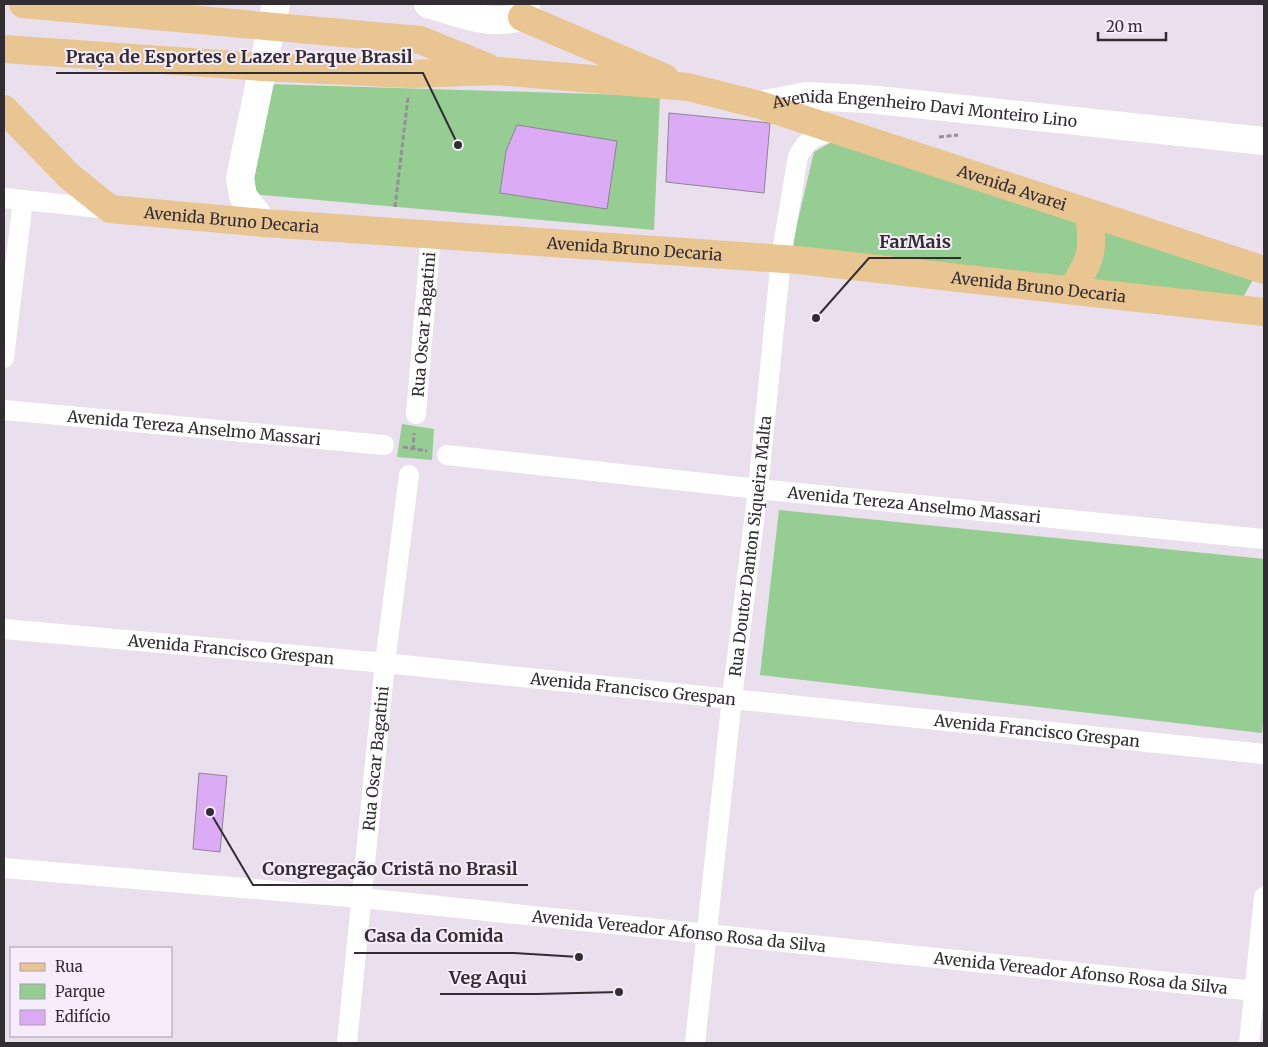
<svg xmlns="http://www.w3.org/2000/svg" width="1268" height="1047" font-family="Merriweather,serif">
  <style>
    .green { fill: #95cd93 }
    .building { fill: #dcabf6; stroke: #8d8592 }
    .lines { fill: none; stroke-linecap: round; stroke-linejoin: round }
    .path { stroke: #978e98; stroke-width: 3; stroke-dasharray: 5 2.5; stroke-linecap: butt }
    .street { stroke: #fff; stroke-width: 20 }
    .secondary { stroke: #fff; stroke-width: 28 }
    .primary { stroke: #e9c591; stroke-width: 28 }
    .labels { text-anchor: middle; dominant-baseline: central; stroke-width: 4; stroke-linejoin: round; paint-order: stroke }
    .street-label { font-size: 16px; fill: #322d33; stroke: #f7ecfa }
    .leader { fill: none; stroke: #322d33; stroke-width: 2 }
    .callout-dot { fill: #322d33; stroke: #f7ecfa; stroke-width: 2 }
    .callout-label { font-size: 18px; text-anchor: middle; font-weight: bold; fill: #322d33; stroke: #f7ecfa; stroke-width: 4; stroke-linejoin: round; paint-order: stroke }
  </style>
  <rect width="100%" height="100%" fill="#eadfec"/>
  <path class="green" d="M268,84L660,96L654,230L252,194Z
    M835,140L1255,276L1242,299L791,250L814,152Z
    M402,424L434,429L432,460L397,457Z
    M779,510L1264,559V710L1262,733L760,675Z"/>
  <path class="building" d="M669,113L770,123L764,193L666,182Z
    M517,125L617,141L607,209L500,193L506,151Z
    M199,773L227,776L220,852L193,849Z"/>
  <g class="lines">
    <path class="path" d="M939,137L958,135
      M395,207L408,97
      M403,447L427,451
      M413,450L414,433"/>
    <g class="street">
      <path d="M4,198L110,209"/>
      <path d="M4,358L23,200"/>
      <path id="s1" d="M4,410L384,445"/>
      <path id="s2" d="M416,414L431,234"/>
      <path id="s3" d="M447,455L758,489L1263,539"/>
      <path id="s4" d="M4,629L385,663L1264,754"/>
      <path id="s5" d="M4,868L362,898L1264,992"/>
      <path id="s6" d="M347,1043L385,663L409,475"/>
      <path id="s7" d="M695,1043L732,698L758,489L781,258L798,156C809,137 814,136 836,131"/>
      <path d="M1249,1043L1264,897"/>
    </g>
    <g class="secondary">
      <path d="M428,4C463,14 486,26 522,17L526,4"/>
      <path id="s8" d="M760,105L807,96L868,99L1264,141"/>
      <path d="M264,223L243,196L240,178L276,4"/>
    </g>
    <g class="primary">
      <path d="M23,4L420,40L487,67"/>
      <path d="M522,17L665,78"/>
      <path id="s9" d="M4,49L262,67L410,74L497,71L688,87L760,105L1264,270"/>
      <path id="s10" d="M4,109L69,176L110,209L264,223L798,260L1264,312"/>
      <path d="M1072,289C1092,259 1094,250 1089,214"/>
    </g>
  </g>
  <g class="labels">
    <g class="street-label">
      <text stroke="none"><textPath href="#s8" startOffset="166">Avenida Engenheiro Davi Monteiro Lino</textPath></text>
      <text stroke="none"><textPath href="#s9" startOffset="1025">Avenida Avarei</textPath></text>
      <text stroke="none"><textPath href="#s10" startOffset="268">Avenida Bruno Decaria</textPath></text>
      <text stroke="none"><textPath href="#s10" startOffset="672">Avenida Bruno Decaria</textPath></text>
      <text stroke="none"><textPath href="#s10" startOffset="1078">Avenida Bruno Decaria</textPath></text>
      <text stroke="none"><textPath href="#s2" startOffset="90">Rua Oscar Bagatini</textPath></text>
      <text stroke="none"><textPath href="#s1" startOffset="191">Avenida Tereza Anselmo Massari</textPath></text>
      <text stroke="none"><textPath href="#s3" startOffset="470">Avenida Tereza Anselmo Massari</textPath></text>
      <text stroke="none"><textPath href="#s7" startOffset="500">Rua Doutor Danton Siqueira Malta</textPath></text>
      <text stroke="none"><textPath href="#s4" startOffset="228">Avenida Francisco Grespan</textPath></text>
      <text stroke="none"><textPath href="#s4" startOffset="632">Avenida Francisco Grespan</textPath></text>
      <text stroke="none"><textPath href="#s4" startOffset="1038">Avenida Francisco Grespan</textPath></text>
      <text stroke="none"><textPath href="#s6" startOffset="286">Rua Oscar Bagatini</textPath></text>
      <text stroke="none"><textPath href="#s5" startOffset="678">Avenida Vereador Afonso Rosa da Silva</textPath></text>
      <text stroke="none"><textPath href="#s5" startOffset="1082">Avenida Vereador Afonso Rosa da Silva</textPath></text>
    </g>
  </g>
  <path class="leader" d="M458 145L423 73H56M816 318L869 258H961M210 812L253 885H528M579 957L514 953H354M619 992L537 994H440"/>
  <g class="callout-dot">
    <circle cx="458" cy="145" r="5"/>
    <circle cx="816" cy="318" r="5"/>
    <circle cx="210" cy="812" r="5"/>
    <circle cx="579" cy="957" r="5"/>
    <circle cx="619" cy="992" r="5"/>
  </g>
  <g class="callout-label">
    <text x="239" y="63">Praça de Esportes e Lazer Parque Brasil</text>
    <text x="915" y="248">FarMais</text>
    <text x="390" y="875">Congregação Cristã no Brasil</text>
    <text x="434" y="942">Casa da Comida</text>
    <text x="488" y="984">Veg Aqui</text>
  </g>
  <rect width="1268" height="1047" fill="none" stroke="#322d33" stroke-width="10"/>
  <rect x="10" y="947" width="162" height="90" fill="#f7ecfa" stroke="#a8a0aa"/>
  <rect x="20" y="963" width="25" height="8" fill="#e9c591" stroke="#a8a0aa"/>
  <text x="55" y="972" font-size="15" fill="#322d33">Rua</text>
  <rect x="20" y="984" width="25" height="15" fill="#95cd93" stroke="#a8a0aa"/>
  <text x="55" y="997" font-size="15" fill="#322d33">Parque</text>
  <rect x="20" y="1010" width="25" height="15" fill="#dcabf6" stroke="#a8a0aa"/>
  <text x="55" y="1022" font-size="15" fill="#322d33">Edifício</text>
  <path d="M1098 32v8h68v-8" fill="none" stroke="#322d33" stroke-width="2.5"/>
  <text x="1106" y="32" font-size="15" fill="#322d33" stroke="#f7ecfa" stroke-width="4" paint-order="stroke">20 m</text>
</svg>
